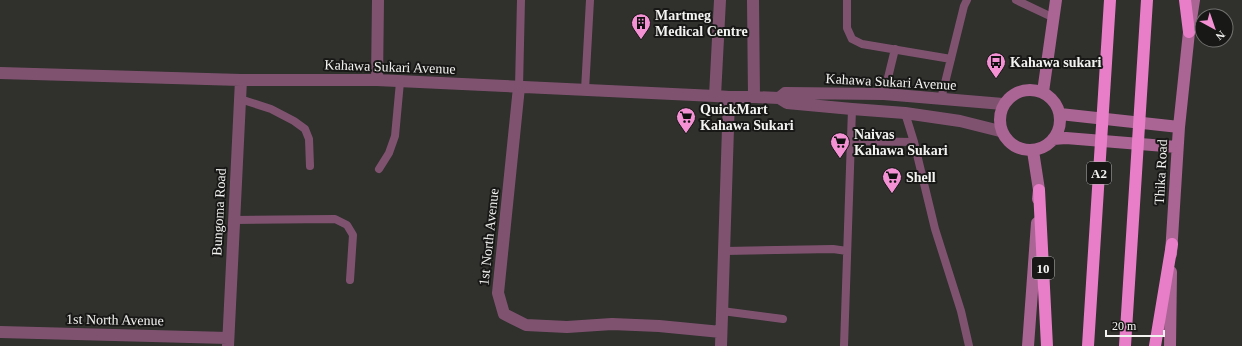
<svg xmlns="http://www.w3.org/2000/svg" width="1242" height="346" font-family="'Times New Roman',serif">
  <style>
    .lines { fill: none; stroke-linecap: round; stroke-linejoin: round }
    .lane { stroke: #7f5370; stroke-width: 8 }
    .street { stroke: #7f5370; stroke-width: 12 }
    .secondary { stroke: #aa6594; stroke-width: 12 }
    .highway { stroke: #e97ec8; stroke-width: 12 }
    .highway-bridge { stroke: #e97ec8; stroke-width: 12 }
    .labels { text-anchor: middle; dominant-baseline: central; stroke-width: 4; stroke-linejoin: round; paint-order: stroke }
    .shield { fill: #181817; stroke: #b1b1b0; stroke-width: 1 }
    .shield-label { font-size: 13px; font-weight: bold; fill: #f3f3f1 }
    .poi-label { font-size: 14px; font-weight: bold; fill: #f3f3f1; stroke: #181817; text-anchor: start }
    .street-label { font-size: 14px; fill: #f3f3f1; stroke: #181817 }
  </style>
  <rect width="100%" height="100%" fill="#30302d"/>
  <g class="lines">
    <path class="lane" d="M847,0V28L852,39L862,44L951,59
      M1016,0L1054,18
      M519,87L521,0
      M585,90L590,0
      M884,94L895,49
      M240,99L271,109L294,121L305,129L309,139L310,166
      M941,99L964,6L967,0
      M905,113L914,142L935,229L961,311L969,346
      M851,141L914,142
      M379,169L389,153L395,136L400,82
      M234,220L335,219L347,225L353,235L350,280
      M725,251L833,249L847,251
      M722,311L783,319
      M844,346L852,109"/>
    <path class="street" d="M753,0L754,97
      M0,73L241,80H377L715,96L729,97H754L779,98L787,103L852,109L905,113L960,121L1000,131
      M377,80L378,0
      M519,87L498,293L504,314L526,325L567,327L612,324L659,326L721,332
      M715,96L720,0
      M779,98L785,93L884,94L1003,104
      M0,332L228,338
      M228,346L241,80
      M721,346L729,97"/>
    <path class="secondary" d="M1000 120a30 30 0 1 1 60 0a30 30 0 1 1-60 0Z
      M1043,92L1056,0
      M1060,114L1179,127
      M1053,139L1066,138L1177,147
      M1033,151L1039,190L1038,199
      M1171,254L1179,127L1189,32L1194,0
      M1028,346L1037,223
      M1170,346L1171,272"/>
    <path class="highway" d="M1185,0L1189,32
      M1039,190L1047,346
      M1155,346L1172,244"/>
    <path class="highway-bridge" d="M1088,346L1110,0
      M1125,346L1147,0"/>
  </g>
  <defs>
    <symbol id="building-pin" viewBox="-11 -11 22 30"><path d="M0 17L-7.5 6A9.5 9.5 0 1 1 7.5 6Z" fill="#f491d4" stroke="#181817"/><path d="M-4-6H4V6H1V3H-1V6H-4ZM-2.5-4.3h1.7v1.8h-1.7ZM.8-4.3h1.7v1.8H.8ZM-2.5-1h1.7V.8h-1.7ZM.8-1h1.7V.8H.8Z" fill="#111"/></symbol>
    <symbol id="bus-pin" viewBox="-11 -11 22 30"><path d="M0 17L-7.5 6A9.5 9.5 0 1 1 7.5 6Z" fill="#f491d4" stroke="#181817"/><path d="M-5-6H5V4H4V6H2V4H-2V6H-4V4H-5ZM-3.5-4V0h7V-4ZM-3.5 1.2v1.5H-2V1.2ZM2 1.2v1.5H3.5V1.2Z" fill="#111"/></symbol>
    <symbol id="supermarket-pin" viewBox="-11 -11 22 30"><path d="M0 17L-7.5 6A9.5 9.5 0 1 1 7.5 6Z" fill="#f491d4" stroke="#181817"/><path d="M-6-5.5h2.5l.6 2H6L4.5 2H-2.5L-4.4-4H-6ZM-1.5 3.2a1.3 1.3 0 1 0 .1 0ZM3 3.2a1.3 1.3 0 1 0 .1 0Z" fill="#111"/></symbol>
  </defs>
  <g fill-rule="evenodd">
    <use href="#building-pin" x="630" y="12" width="22" height="30"/>
    <use href="#bus-pin" x="985" y="51" width="22" height="30"/>
    <use href="#supermarket-pin" x="675" y="106" width="22" height="30"/>
    <use href="#supermarket-pin" x="829" y="131" width="22" height="30"/>
    <use href="#supermarket-pin" x="881" y="166" width="22" height="30"/>
  </g>
  <g class="labels">
    <g class="shield">
      <rect x="1087" y="162" width="24" height="22" rx="3"/>
      <rect x="1032" y="257" width="22" height="22" rx="3"/>
    </g>
    <g class="shield-label">
      <text x="1099" y="173">A2</text>
      <text x="1043" y="268">10</text>
    </g>
    <g class="poi-label">
      <text x="655" y="15">Martmeg<tspan x="655" dy="16">Medical Centre</tspan></text>
      <text x="1010" y="62">Kahawa sukari</text>
      <text x="700" y="109">QuickMart<tspan x="700" dy="16">Kahawa Sukari</tspan></text>
      <text x="854" y="134">Naivas<tspan x="854" dy="16">Kahawa Sukari</tspan></text>
      <text x="906" y="177">Shell</text>
    </g>
    <g class="street-label">
      <text transform="translate(390 67) rotate(2)">Kahawa Sukari Avenue</text>
      <text transform="translate(891 82) rotate(3)">Kahawa Sukari Avenue</text>
      <text transform="translate(1161 172) rotate(-87)">Thika Road</text>
      <text transform="translate(219 212) rotate(-87)">Bungoma Road</text>
      <text transform="translate(489 237) rotate(-84)">1st North Avenue</text>
      <text transform="translate(115 320) rotate(1)">1st North Avenue</text>
    </g>
  </g>
  <g transform="translate(1214 28) rotate(140)"><circle r="19" fill="#181817" stroke="#70706e"/>
  <path d="M0-3L7 15L0 10L-7 15Z" fill="#f491d4"/>
  <text y="-6" font-size="11" font-weight="bold" text-anchor="middle" fill="#f3f3f1">N</text>
  </g>
  <path d="M1106 330v6h58v-6" fill="none" stroke="#f3f3f1" stroke-width="2"/>
  <text x="1112" y="330" font-size="12" fill="#f3f3f1" stroke="#181817" stroke-width="3" paint-order="stroke">20 m</text>
</svg>
